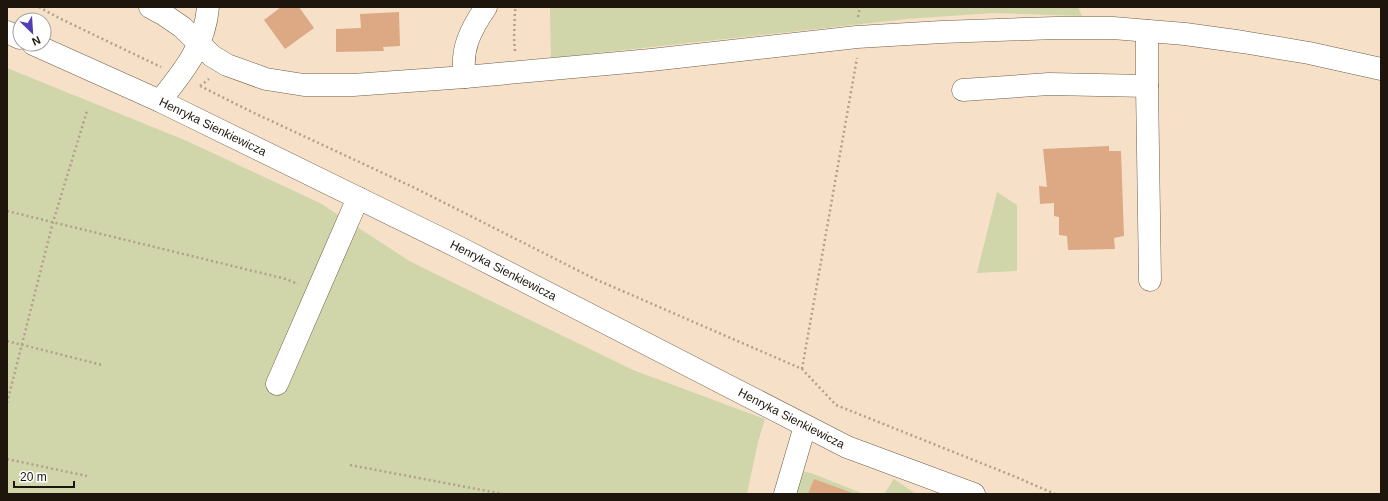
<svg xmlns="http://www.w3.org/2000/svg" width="1388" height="501" font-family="Helvetica,sans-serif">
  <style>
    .green { fill: #d1d5aa }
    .building { fill: #dda984 }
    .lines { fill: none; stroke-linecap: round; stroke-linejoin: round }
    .minor-casing { stroke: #705e48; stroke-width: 23 }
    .path { stroke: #b1a08c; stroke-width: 2.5; stroke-dasharray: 2 3; stroke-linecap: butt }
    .minor { stroke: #fff; stroke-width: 22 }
    .labels { text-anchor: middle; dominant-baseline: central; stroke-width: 4; stroke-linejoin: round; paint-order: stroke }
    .street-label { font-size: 12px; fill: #1e160d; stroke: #fff }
  </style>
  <rect width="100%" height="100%" fill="#f6e1c8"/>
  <path class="green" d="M550,7H1078L1082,16L993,13L907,19L551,58Z
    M7,68L187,141L320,203L411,262L633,370L765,419L758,442L747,494H7Z
    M997,192L1017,205V271L977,273Z
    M801,471L811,473L864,494H797Z
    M894,479L916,494H884Z"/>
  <path class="building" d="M281,7H299L314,28L285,49L264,20Z
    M399,12L400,46L383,47L384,51L336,52V29L361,28L360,14Z
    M1109,146V151H1121L1124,236L1114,238L1115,249L1068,250L1067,236L1059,235V217L1054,216V203L1040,204L1039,186L1047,187L1043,149Z
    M814,479L855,494H808Z"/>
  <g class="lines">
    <defs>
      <g id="minor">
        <path d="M150,7L163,14L182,27L212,56L227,65L266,79L304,85H353L465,77L651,60L857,37L942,32L1055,28H1113L1185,34L1243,42L1309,53L1381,69"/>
        <path d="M1147,31V86L1150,280"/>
        <path d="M7,32L20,38"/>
        <path id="s1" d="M33,44L160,101L460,248L847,447L974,494"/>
        <path d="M465,77C460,49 471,29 486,7"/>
        <path d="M963,90L1049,84L1147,86"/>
        <path d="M160,101C183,72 205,46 208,7"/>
        <path d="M277,384L358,198"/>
        <path d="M785,494L805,426"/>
      </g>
    </defs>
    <use href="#minor" class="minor-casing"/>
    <path class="path" d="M39,7L59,18L161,67
      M858,17L860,7
      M515,51L514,38L515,11L516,7
      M200,86L209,79
      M200,86L252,112L415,188L597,280L802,369L836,405L1016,477L1055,494
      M7,211L286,279L298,284
      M7,341L102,365
      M802,369L857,58
      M7,403L53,222L87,111
      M7,459L87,476
      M350,465L503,494"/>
    <use href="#minor" class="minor"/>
  </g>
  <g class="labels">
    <g class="street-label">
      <text stroke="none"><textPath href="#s1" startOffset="198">Henryka Sienkiewicza</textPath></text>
      <text stroke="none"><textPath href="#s1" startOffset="522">Henryka Sienkiewicza</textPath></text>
      <text stroke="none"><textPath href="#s1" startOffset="846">Henryka Sienkiewicza</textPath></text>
    </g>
  </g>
  <rect width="1388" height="501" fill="none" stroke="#1e160d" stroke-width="16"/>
  <g transform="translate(32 32) rotate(155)"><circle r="19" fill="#ffffff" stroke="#a5a29e"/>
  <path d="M0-3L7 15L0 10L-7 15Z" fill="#503fb7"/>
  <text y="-6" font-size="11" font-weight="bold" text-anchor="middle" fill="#1e160d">N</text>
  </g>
  <path d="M14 481v6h60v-6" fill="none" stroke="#1e160d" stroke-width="2"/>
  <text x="20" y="481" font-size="12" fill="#1e160d" stroke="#ffffff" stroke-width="3" paint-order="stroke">20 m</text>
</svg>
